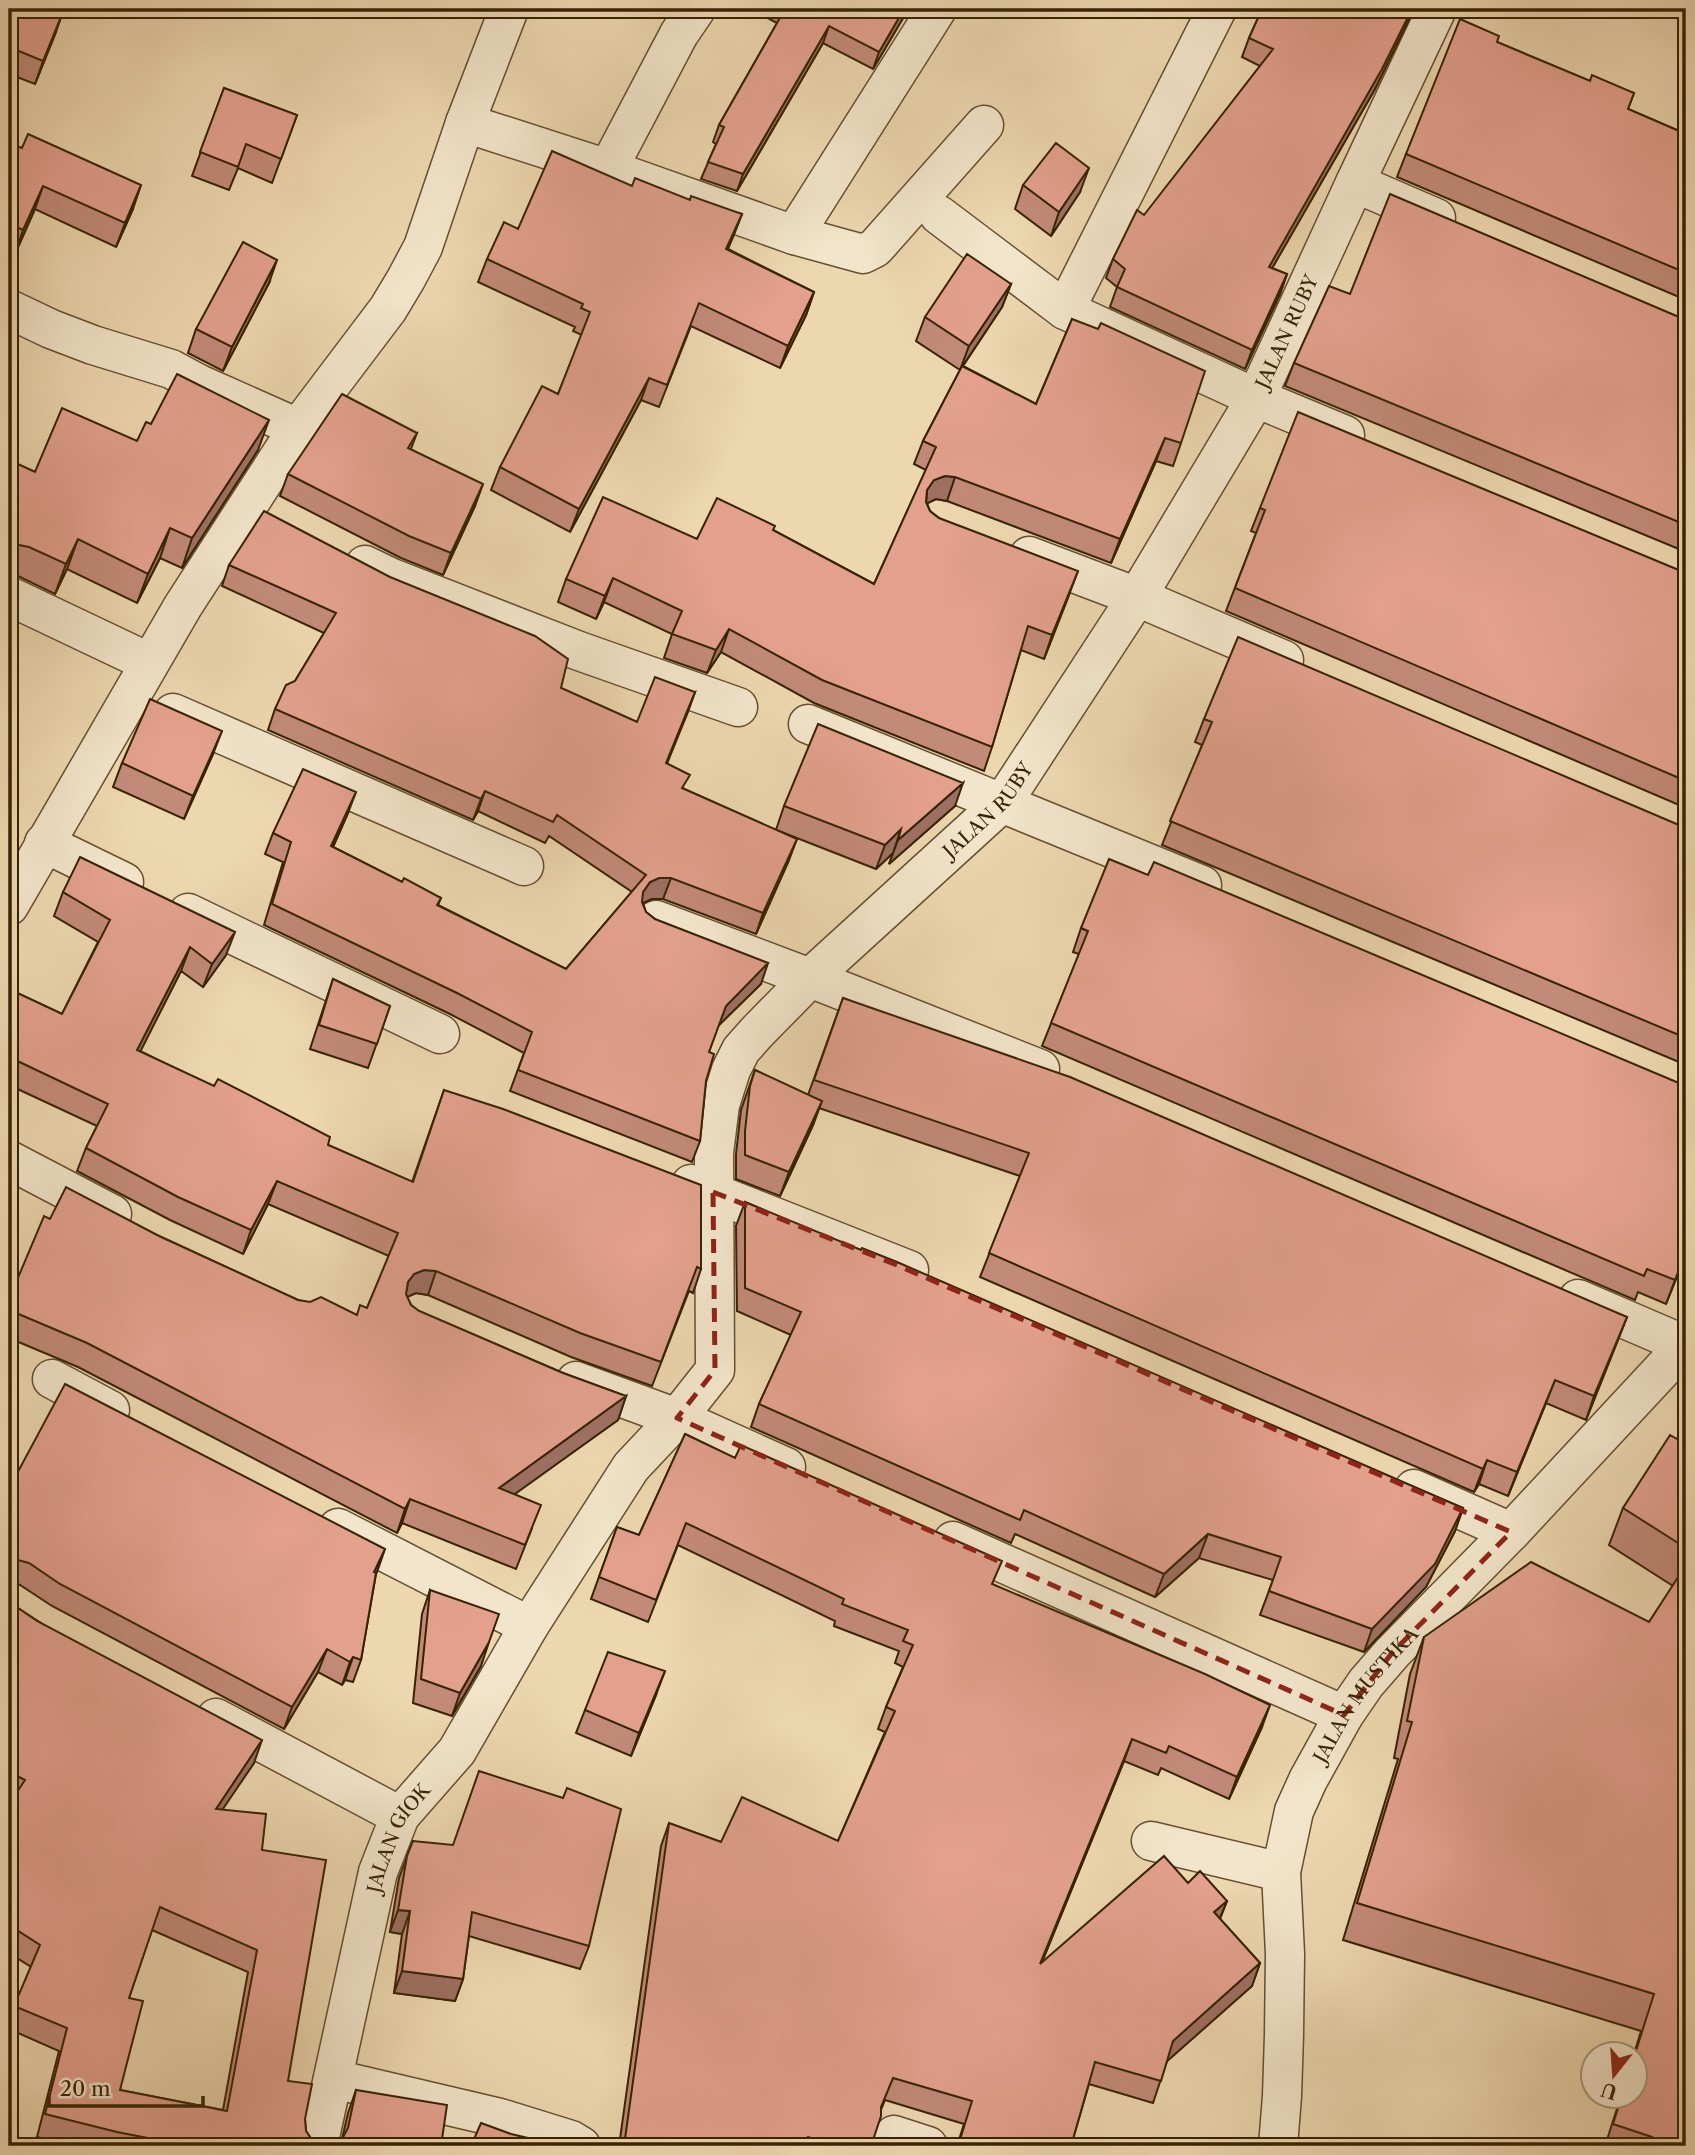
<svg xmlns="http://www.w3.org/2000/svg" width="1695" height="2155" font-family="'Libre Caslon Text',serif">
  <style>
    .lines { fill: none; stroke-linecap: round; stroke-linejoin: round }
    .minor-casing { stroke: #64502f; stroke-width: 41 }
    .minor { stroke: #f3e5cb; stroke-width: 38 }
    .wall { fill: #c28a79; stroke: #372304; stroke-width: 2; fill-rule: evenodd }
    .shaded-wall { fill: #9e7063; stroke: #372304; stroke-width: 2 }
    .building { fill: #e2a08d; stroke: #372304; stroke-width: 2; fill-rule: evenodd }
    .marked { fill: none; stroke: #8f2418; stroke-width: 5; stroke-dasharray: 14 9; stroke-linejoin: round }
    .labels { text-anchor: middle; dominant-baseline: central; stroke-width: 6; stroke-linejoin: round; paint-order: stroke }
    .street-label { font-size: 19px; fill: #372304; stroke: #f3e5cb }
  </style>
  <rect width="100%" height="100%" fill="#edd7af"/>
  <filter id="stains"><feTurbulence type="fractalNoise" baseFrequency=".00286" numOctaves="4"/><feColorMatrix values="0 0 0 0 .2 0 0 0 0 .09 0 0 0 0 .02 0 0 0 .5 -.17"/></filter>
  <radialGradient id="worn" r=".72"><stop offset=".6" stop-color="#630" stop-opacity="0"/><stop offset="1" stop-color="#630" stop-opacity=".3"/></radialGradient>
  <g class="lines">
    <defs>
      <g id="minor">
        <path d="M1217,9L1065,310L1256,398L1345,435"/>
        <path d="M465,123L608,169L794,235L863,254L875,248L984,125"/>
        <path d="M608,169L679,34L696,9"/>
        <path d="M939,215L1065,310"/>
        <path d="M1436,218L1355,183L1437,9"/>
        <path d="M794,235L937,9"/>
        <path d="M9,309L51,329L93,345L171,369L199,384L298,428"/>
        <path d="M1029,556L1137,597L1284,660"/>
        <path d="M365,565L392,578L579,651L738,707"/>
        <path d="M9,596L148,662"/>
        <path d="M173,713L524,866"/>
        <path d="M808,724L1202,885"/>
        <path d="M44,843L124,882"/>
        <path d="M9,906L183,606L298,428L388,309L406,279L423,247L465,123L509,9"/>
        <path d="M188,913L440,1034"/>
        <path d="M656,920L810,978L1040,1069"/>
        <path d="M9,1160L112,1214"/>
        <path d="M691,1184L909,1270"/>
        <path d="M1578,1299L1685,1345"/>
        <path d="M52,1379L110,1410"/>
        <path d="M576,1381L677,1418L786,1467"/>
        <path d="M1414,1489L1511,1532"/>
        <path d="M338,1528L529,1626"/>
        <path d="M953,1541L1344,1715"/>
        <path d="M216,1718L400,1816"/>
        <path d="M1151,1841L1281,1872"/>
        <path d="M334,2079L500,2118L571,2140L581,2146"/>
        <path d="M894,2135L928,2146"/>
        <path id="s1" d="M318,2146L378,1872L400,1816L457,1751L529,1626L631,1467L677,1418L715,1370L714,1153L720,1105L731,1070L741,1050L757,1032L810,978L1003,802L1137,597L1256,398L1355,183"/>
        <path id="s2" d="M1278,2146L1282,2096L1284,2035L1285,1954L1281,1872L1294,1811L1308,1780L1344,1715L1366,1683L1392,1653L1511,1532L1686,1344"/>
      </g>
    </defs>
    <use href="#minor" class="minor-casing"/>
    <use href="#minor" class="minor"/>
  </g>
  <path class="wall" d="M9,9L56,32L35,84L9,74Z
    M750,9H912L908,14L906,13L873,69L823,43L737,191L701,179L716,144L713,142L719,125L777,23Z
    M1262,9H1414L1375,89L1272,268L1287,274L1280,294L1245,369L1110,307L1117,287L1106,278L1113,259L1260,66L1242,57L1249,38Z
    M1497,42L1590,81L1634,93L1628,109L1686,134V300L1397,177L1406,154Z
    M224,88L297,115L272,183L238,168L229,190L192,176Z
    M9,143L133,209L116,247L35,209L15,254L9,251Z
    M1023,185L1080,192L1051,236L1015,209Z
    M632,186L690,200L742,214L728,249L814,292L806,315L780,368L691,326L659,407L641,400L570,532L491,490L500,467L558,394L582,335L573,331L575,327L478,282L487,259L518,229Z
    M269,283L223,371L188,353L196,329Z
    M1011,284L1002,307L963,366L1036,404L1072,319L1181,443L1173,466L1156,461L1111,563L947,501L936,499L927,503L930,511L939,518L1069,595L1044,659L1021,650L992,747L984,771L814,703L721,652L707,673L664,658L672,634L604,602L596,619L558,602L566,579L697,539L773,530L874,584L926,470L914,464L923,441L960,370L916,341L925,317Z
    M1350,294L1686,320V552L1285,386L1294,363Z
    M151,424L258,450L182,568L160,558L137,603L67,569L55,594L18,576L9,574V460L35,472L137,441Z
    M417,433L411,449L475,506L443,575L401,558L280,496L288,474Z
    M1260,508L1686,573V808L1226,611L1256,533L1251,531Z
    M229,565L561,688L637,722L695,692L667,763L684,789L776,830L784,806H955L889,864L893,853L876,869L779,831L789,860L756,934L663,899H652L643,903L646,912L655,919L761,984L718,1026L709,1052L700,1141L692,1162L510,1091L524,1053L450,1014L264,925L283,862L265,854L273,833L348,813L333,847L402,882L441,898L438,905L566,969L632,892L549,836L545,843L478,811L473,820L268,730L275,709L295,681L324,633L222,586Z
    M1204,719L1686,828V1065L1162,845L1202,745L1195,742Z
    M213,754L184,819L113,787L122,763Z
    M63,892L226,955L203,987L181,971L140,1051L328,1145L412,1182L444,1090L701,1269L693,1293L689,1291L652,1386L571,1357L428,1295L416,1293L407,1297L411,1305L419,1311L563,1373L626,1396L618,1420L514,1494L532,1528L516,1569L402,1523L397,1533L78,1367L9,1338V1299L50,1219L159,1236L298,1300L357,1315L367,1308L389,1256L268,1204L243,1254L170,1220L77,1171L86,1148L97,1126L9,1085V989L62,1014L98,942L54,916Z
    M1081,928L1680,1201L1686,1254L1666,1304L1638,1292L1635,1300L1042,1046L1079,954L1073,952Z
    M333,979L390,1006L368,1068L310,1049Z
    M843,998L1627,1317L1586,1420L1546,1403L1508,1496L1479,1484L1474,1492L980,1277L1020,1176L819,1108L813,1125L780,1196L736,1179V1154L741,1110L755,1070L808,1095Z
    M745,1202L1463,1508L1455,1531L1426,1587L1364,1652L1260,1615L1273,1580L1199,1558L1155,1597L1015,1534L1011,1543L751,1427L759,1404L791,1335L737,1311L736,1226Z
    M1686,1425V2146H1605L1621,2096H1635V2054H1634L1641,2031L1343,1940L1398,1759L1394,1758L1410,1674L1424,1637L1649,1622L1673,1586L1609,1545L1623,1508L1677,1439Z
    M685,1434L994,1585L1262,1727L1229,1799L1161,1768L1158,1775L1124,1761L1042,1962L1188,1883L1227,1901L1220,1919L1260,1963L1252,1986L1167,2061L1153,2103L1089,2084L1073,2139L1095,2146H957L964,2124L885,2100L881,2110L871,2146H619L661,1846L669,1823L721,1842L838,1841L885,1732L878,1729L886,1707L903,1667L895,1663L899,1651L834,1626L835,1621L678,1545L648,1622L591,1599L617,1527L639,1535Z
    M13,1481L376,1574L361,1660L353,1682L345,1680L342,1685L318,1672L284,1729L52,1606L20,1585L10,1582Z
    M430,1590L481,1666L452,1716L413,1703L422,1614Z
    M9,1602L254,1763L222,1809L262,1850L288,2081L305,2119L306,2131L312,2140L322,2145L332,2144L342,2139L348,2113L356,2090L441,2146H76L37,2137L59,2051L9,2029V2021L31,1967L9,1953V1804L11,1800L9,1798ZM152,1930L248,1972L223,2110L120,2090L129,1998Z
    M656,1695L631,1756L576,1733L585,1710Z
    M413,1841L589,1946L580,1969L469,1936L463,1979L455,2001L394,1993L402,1934L390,1932L399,1878Z"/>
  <path class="shaded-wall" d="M64,9L56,32L35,84L43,61Z
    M904,9H907L906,13L873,69L879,52Z
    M1412,9H1414L1375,89L1262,286L1269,267Z
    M829,26L823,43L737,191L743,174Z
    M1089,168L1080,192L1051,236L1059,212Z
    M141,185L133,209L116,247L125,223Z
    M43,186L35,209L15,254L23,230Z
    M742,214L733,237L718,271L726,249Z
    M277,260L269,283L223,371L232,347Z
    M1287,274L1280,294L1245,369L1252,350Z
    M1011,284L1002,307L960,370L969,346Z
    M814,292L806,315L780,368L788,346Z
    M649,378L641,400L570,532L579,509Z
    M269,420L258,450L182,568L192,538Z
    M1165,438L1156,461L1111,563L1120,539Z
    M945,476L955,477L947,501L936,499L926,504L927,490L934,480Z
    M483,484L475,506L443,575L451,553Z
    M170,528L160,558L137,603L148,574Z
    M78,539L67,569L55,594L66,564Z
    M1078,571L1069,595L1044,659L1052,635Z
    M613,578L604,602L596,619L605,596Z
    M729,629L721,652L707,673L716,650Z
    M695,692L688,712L659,783L666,763Z
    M222,731L213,754L184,819L193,796Z
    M963,783L955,806L889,864L898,840Z
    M485,791L478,811L473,820L481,799Z
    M356,792L348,813L324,867L331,846Z
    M901,829L893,853L876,869L885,845Z
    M797,839L789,860L756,934L763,913Z
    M659,878H671L663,899H652L643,903L635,913L643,892L650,882Z
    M235,932L226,955L203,987L212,964Z
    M190,947L181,971L129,1074L137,1050Z
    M768,963L761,984L718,1026L726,1006Z
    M822,1101L813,1125L780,1196L789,1172Z
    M277,1181L268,1204L243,1254L251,1230Z
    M1686,1252V1254L1666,1304L1675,1280Z
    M424,1270L436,1271L428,1295L416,1293L405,1298L408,1282L414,1274Z
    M1627,1317L1618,1340L1586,1420L1594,1396Z
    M1555,1380L1546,1403L1508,1496L1517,1472Z
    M626,1396L618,1420L490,1512L499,1488Z
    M1487,1460L1479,1484L1474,1492L1483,1469Z
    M410,1499L402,1523L397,1533L405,1509Z
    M1463,1508L1455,1531L1426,1587L1364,1652L1372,1629Z
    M1208,1534L1199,1558L1155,1597L1164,1574Z
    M385,1549L377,1572L366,1595L374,1572Z
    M18,1560L10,1582H9V1562Z
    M489,1642L481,1666L452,1716L460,1693Z
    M327,1649L318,1672L284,1729L292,1707Z
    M353,1657L345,1680L342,1685L350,1662Z
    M665,1671L656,1695L631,1756L639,1733Z
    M1270,1705L1262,1727L1229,1799L1237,1777Z
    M1132,1739L1124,1761L1032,1986L1040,1964Z
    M262,1740L254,1763L208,1831L216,1809Z
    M1227,1901L1218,1923L1214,1912Z
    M398,1910L410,1911L402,1934L390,1932Z
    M1260,1963L1252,1986L1165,2063L1173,2041Z
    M402,1971L463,1979L455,2001L394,1993Z"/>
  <path class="building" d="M9,9H64L43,61L9,47Z
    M785,9H904L879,52L829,26L743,174L708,162L724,127L719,125Z
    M1262,9H1412L1382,69L1269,267L1287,274L1252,350L1117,287L1125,269L1113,259L1137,210L1144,215L1273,49L1249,38Z
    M1460,19L1499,36L1497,42L1590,81L1592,75L1634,93L1628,109L1686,134V273L1406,154Z
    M224,88L297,115L281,159L246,144L238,167L200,152Z
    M28,134L141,185L125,223L43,186L23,230L9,224V143L22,148Z
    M1056,143L1089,168L1059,212L1023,185Z
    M552,151L632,186L635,178L690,200L691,196L742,214L726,249L814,292L788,346L699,303L667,385L649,378L579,509L500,467L542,386L558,394L590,312L581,308L583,304L487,259L504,222L518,229Z
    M1390,194L1686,320V525L1294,363L1329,286L1350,294Z
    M243,242L277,260L232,347L196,329Z
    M967,254L1011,284L969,346L925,317Z
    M1072,319L1098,329L1101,323L1205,371L1181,443L1165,438L1120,539L955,477L945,476L934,480L927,490L926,502L930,511L939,518L1078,571L1052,635L1028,626L992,747L822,680L729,629L716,650L672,634L682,611L613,578L605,596L566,579L603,497L697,539L717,498L775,526L773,530L874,584L936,447L923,441L962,366L1036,404Z
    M177,374L269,420L192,538L170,528L148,574L78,539L66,564L29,547L19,545L9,540V460L35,472L62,408L137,441L146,422L151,424Z
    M342,394L417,433L408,448L483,484L451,553L409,536L288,474Z
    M1298,412L1686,573V781L1235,588L1265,510L1260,508Z
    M264,511L390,577L535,636L568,659L561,688L637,722L655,677L695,692L666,763L690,775L682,788L797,839L763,913L671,878H659L650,882L643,892L642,902L646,912L655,919L768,963L726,1006L709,1052L714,1054L706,1081L700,1141L518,1070L532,1032L457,993L272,904L291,842L273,833L303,769L356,792L331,846L402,882L404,878L441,898L437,905L566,969L646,875L557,815L553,822L485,791L481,799L275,709L286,685L295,681L336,613L229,565Z
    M1238,637L1686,828V1038L1170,821L1212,722L1204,719Z
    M150,699L222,731L193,796L122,763Z
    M818,724L963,783L898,840L901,829L885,845L784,806Z
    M80,857L235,932L212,964L190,947L137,1050L214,1086L218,1079L330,1137L328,1145L413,1182L444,1090L503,1109L701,1185V1269L697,1267L661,1362L580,1333L436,1271L424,1270L414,1274L408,1282L406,1294L411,1305L419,1311L563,1373L626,1396L499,1488L541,1505L525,1545L410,1499L405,1509L87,1343L9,1310V1299L44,1216L50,1219L66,1187L159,1236L298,1300L310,1302L321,1297L357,1315L360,1305L367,1308L398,1233L277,1181L251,1230L178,1197L86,1148L108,1104L9,1057V989L62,1014L110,920L63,892Z
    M1109,859L1148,875L1154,862L1686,1086V1182L1679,1200L1686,1203V1252L1675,1280L1647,1269L1644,1276L1051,1023L1088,931L1081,928Z
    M333,979L390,1006L377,1044L319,1025Z
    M843,998L1070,1077L1627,1317L1594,1396L1555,1380L1517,1472L1487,1460L1483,1469L989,1253L1029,1153L814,1080Z
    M755,1070L822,1101L789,1172L745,1155V1131L750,1086Z
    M745,1202L861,1250L862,1248L897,1262L1463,1508L1435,1564L1372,1629L1269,1591L1281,1557L1208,1534L1164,1574L1024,1510L1020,1520L759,1404L801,1312L745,1288Z
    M65,1384L385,1549L374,1572L376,1573L361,1660L353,1657L350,1662L327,1649L292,1707L60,1584L29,1563L18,1560L9,1562V1478L13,1481Z
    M1686,1425V1548L1623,1508L1670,1435L1677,1439Z
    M685,1434L735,1458L741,1445L1002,1561L992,1584L1205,1674L1270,1705L1237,1777L1169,1746L1166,1753L1132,1739L1040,1964L1164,1856L1188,1883L1200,1871L1227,1901L1214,1912L1260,1963L1173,2041L1161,2081L1095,2062L1073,2139L1096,2145L1095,2146H958L972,2101L893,2078L881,2107V2116L871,2146H836L808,2137L805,2146H624L669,1823L721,1842L742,1797L838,1841L895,1711L886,1707L913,1645L903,1641L908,1630L842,1604L844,1599L686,1523L656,1600L599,1577L617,1527L639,1535Z
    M1531,1562L1649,1622L1686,1565V2146H1649L1652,2137L1613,2124L1622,2096H1635V2054L1654,1994L1357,1903L1412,1722L1407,1721L1424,1637Z
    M430,1590L499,1614L489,1642L460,1693L421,1679Z
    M9,1602L37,1621L262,1740L216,1809L266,1814L262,1850L326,1860L288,2081L312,2084L305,2119L306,2131L312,2140L322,2145L332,2144L342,2139L348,2128L356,2090L447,2105L441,2146H189L117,2132L45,2114L67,2028L14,2006L40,1945L9,1925V1804L25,1780L9,1772ZM160,1907L257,1950L227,2111L120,2090L143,2001L129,1998Z
    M608,1652L665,1671L639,1733L585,1710Z
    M479,1771L563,1798L567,1788L621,1809L589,1946L472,1912L463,1979L402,1971L410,1911L398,1910L407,1856L413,1841L453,1845Z
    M481,2123L511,2134L541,2141L540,2146H471Z"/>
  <path class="marked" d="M713,1192L897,1265L1511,1532L1392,1653L1344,1715L677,1418L715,1370Z"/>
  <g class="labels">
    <g class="street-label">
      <text stroke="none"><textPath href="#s1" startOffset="2124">JALAN RUBY</textPath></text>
      <text stroke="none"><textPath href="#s1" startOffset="1558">JALAN RUBY</textPath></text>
      <text stroke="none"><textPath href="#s2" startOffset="474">JALAN MUSTIKA</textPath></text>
      <text stroke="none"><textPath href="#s1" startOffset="320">JALAN GIOK</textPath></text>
    </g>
  </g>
  <rect width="1695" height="2155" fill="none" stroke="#edd7af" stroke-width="35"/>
  <rect x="10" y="10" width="1674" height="2134" fill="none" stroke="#372304" stroke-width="3.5"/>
  <rect x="18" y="18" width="1660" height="2120" fill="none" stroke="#372304" stroke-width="2"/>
  <g transform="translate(1614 2075) rotate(197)"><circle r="33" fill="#f3e5cb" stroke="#a8977b" stroke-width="2"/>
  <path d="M0-5L12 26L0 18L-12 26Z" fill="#8f2418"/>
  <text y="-10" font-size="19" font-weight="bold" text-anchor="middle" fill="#372304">U</text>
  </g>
  <path d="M49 2096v10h154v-10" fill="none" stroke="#372304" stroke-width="3.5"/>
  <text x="60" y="2096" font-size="21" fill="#372304" stroke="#f3e5cb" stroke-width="5" paint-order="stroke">20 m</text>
  <rect width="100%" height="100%" filter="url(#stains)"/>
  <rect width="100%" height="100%" fill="url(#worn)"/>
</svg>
